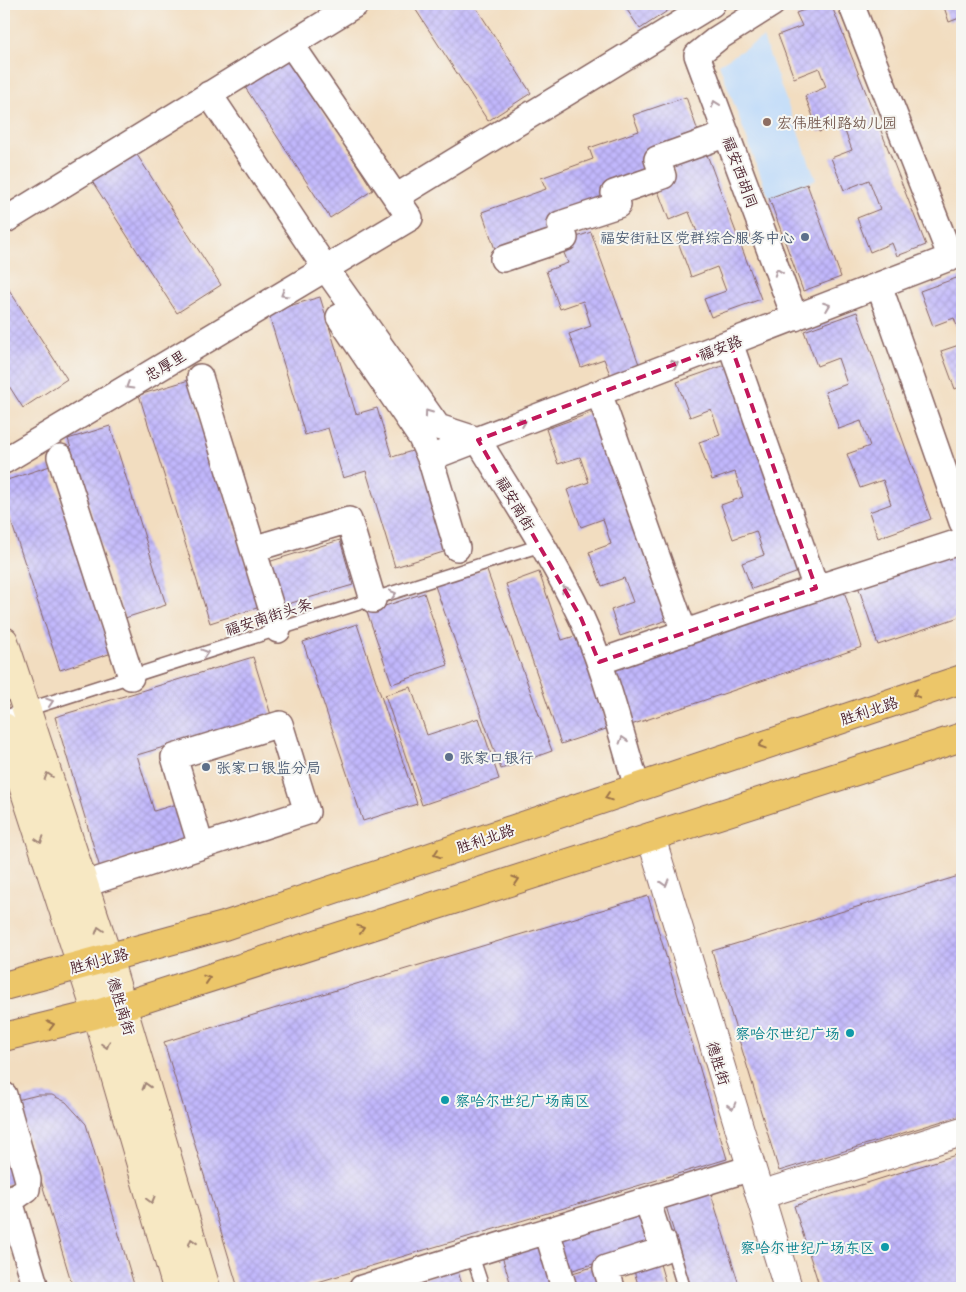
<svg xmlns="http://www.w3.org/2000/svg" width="966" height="1292" font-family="Mali,'LXGW WenKai TC',sans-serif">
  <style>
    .built { fill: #c6def8 }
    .building { fill: url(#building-cross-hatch) }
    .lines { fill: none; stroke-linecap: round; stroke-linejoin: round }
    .service-casing { stroke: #85625f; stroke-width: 15 }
    .minor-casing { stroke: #85625f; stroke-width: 28 }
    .tertiary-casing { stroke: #85625f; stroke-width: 30 }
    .secondary-casing { stroke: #85625f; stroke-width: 30 }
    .trunk-casing { stroke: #85625f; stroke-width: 30 }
    .service { stroke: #fff; stroke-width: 12 }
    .minor { stroke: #fff; stroke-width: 25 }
    .tertiary { stroke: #fff; stroke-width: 28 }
    .secondary { stroke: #f7e8c3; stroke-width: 28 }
    .trunk { stroke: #ecc669; stroke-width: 28 }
    .oneway { stroke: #ae9aa0 }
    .oneway2 { stroke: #9b724a }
    .oneway3 { stroke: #a08477 }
    .marked { fill: none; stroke: #c2185b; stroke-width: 4; stroke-dasharray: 10 6; stroke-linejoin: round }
    .education-dot { fill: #8d6e63; stroke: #f6f6f2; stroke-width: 2 }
    .service-dot { fill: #5c6f8a; stroke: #f6f6f2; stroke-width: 2 }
    .culture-dot { fill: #0f9aa8; stroke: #f6f6f2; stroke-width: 2 }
    .labels { text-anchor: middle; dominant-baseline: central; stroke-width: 4; stroke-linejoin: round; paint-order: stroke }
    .education-label { font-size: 15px; fill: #785e54; stroke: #f6f6f2; text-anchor: start }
    .street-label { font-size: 15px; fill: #4a1f2b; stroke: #f6f6f2 }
    .service-label { font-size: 15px; fill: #4e5e75; stroke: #f6f6f2; text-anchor: start }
    .culture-label { font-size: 15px; fill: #0d838f; stroke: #f6f6f2; text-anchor: end }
  </style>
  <defs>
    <pattern id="building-cross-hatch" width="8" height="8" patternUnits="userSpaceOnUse" patternTransform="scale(1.25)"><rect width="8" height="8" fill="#c1b7fc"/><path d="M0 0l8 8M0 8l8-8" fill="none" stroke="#a79dd8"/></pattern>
  </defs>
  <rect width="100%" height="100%" fill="#f6f6f2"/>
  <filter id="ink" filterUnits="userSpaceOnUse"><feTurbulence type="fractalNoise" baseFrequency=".02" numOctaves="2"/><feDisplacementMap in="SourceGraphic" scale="10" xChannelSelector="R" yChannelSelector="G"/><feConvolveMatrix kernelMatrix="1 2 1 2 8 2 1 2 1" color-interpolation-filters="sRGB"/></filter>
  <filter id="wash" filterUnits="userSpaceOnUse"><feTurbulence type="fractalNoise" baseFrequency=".0096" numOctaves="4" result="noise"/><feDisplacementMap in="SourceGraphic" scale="20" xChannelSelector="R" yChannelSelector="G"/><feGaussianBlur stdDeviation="1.12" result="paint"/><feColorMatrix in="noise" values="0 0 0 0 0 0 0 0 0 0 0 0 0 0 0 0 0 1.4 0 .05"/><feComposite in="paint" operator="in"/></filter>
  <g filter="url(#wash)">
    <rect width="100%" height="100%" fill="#f2ddc0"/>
    <path class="built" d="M763,38L816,180L769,198L719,64Z"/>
    <g id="blocks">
      <path class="building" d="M412,4H474L531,93L488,121Z
        M623,4H678L640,29Z
        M820,4H831L926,245L897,256L892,243L870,252L857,218L880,209L869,180L844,190L831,158L852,150L842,123L819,132L805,96L826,87L819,68L794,78L778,35L802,26L796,13Z
        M943,4H962V17L949,22Z
        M285,52L373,190L330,218L241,81Z
        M686,97L701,140L656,171L560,233L497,255L482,212L546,189L541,178L593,159L589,148L639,131L633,115Z
        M703,144L761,299L711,317L704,299L726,291L717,267L691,277L677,239L697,232L689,212L669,220L655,183L676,175L669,157Z
        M132,147L221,285L177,313L88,175Z
        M807,184L841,277L803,291L769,198Z
        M591,232L640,367L611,377L604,359L581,367L569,334L591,326L583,301L560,309L546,271L568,263L560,243Z
        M962,276V340L954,318L933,326L920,291Z
        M4,282L67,379L23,408L4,378Z
        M320,297L356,414L377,408L392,457L419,449L450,550L395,567L366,471L343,478L328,428L305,435L268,312Z
        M857,312L931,519L878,538L869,512L891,504L883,480L860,488L847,454L870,446L861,421L839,429L825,392L847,384L838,358L817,366L804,331Z
        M962,344V386L955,389L941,351Z
        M731,363L804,570L752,589L742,563L764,555L756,531L733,539L721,505L743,497L735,472L712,480L699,442L720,435L711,409L690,417L677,382Z
        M189,380L260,607L210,623L139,395Z
        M599,410L673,618L620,636L611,610L633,602L624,578L602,586L589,552L611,544L603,519L581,527L567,490L589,482L580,457L558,464L546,429Z
        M110,426L166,605L125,618L68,439Z
        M50,466L112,653L60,670L4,500V481Z
        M340,540L353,585L281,606L268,562Z
        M962,551V616L878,645L858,586Z
        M486,568L552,751L501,769L435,586Z
        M539,572L562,640L578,635L609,728L561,744L506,584Z
        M843,588L862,647L631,725L611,666Z
        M424,593L448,665L392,684L367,612Z
        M357,624L417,804L363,821L303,642Z
        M253,657L271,715L137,755L154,811L177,804L188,841L100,868L55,717Z
        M411,687L427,735L479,718L499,779L422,805L385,695Z
        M962,875V1115L779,1171L712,951Z
        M648,896L727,1159L298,1288H238L164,1042Z
        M38,1095H52L66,1102L86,1124L135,1288H73L17,1100Z
        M4,1135L19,1181L4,1185Z
        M962,1153V1288H820L794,1206Z
        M709,1187L740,1288H691L664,1200Z
        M645,1209L656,1245L563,1273L552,1237Z
        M546,1239L561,1288H512L501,1253Z
        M658,1257L667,1288H639L632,1264Z
        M596,1266L603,1288H574L569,1274Z
        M457,1268L463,1288H391Z"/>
    </g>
  </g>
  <g filter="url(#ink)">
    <use href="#blocks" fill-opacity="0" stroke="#85625f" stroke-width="1"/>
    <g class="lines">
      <defs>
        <path id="service" d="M4,717L542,545
          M669,1238L684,1288
          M472,1255L483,1288"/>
        <path id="minor" d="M772,4L718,38L697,55L795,318
          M851,4L951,258
          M209,94L326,269L438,427L478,440C513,498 552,556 581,617C606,671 620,731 637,787
          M396,197L712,4
          M4,221L356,4
          M503,259L565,238L560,224L618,205L614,193L663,176L657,159L727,134
          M879,285L962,522
          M339,317L421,438L430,458L457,548
          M730,343L816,588
          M200,377L278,630
          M599,393L684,632
          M60,457L131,677
          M430,458L962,253
          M4,461L410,218L291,44
          M253,549L349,520L373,600
          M599,662L776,601L962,541
          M64,891C145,864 226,838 307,812L280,724L174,757L201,846
          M4,1095L28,1180L27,1189L10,1201L36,1288
          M547,1231L564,1288
          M362,1288L751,1168
          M612,1288L606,1268L663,1250L647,1200"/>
        <path id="tertiary" d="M651,837L788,1288
          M760,1195L962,1132"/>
        <path id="secondary" d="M4,641L108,958L206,1288
          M4,727L97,1014L177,1288"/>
        <path id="trunk" d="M4,986L224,926L962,679
          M4,1037L97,1014L962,737"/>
      </defs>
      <use href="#service" class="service-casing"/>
      <use href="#minor" class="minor-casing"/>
      <use href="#tertiary" class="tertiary-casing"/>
      <use href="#secondary" class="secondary-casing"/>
      <use href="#trunk" class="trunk-casing"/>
      <use href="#service" class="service"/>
      <use href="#minor" class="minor"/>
      <use href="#tertiary" class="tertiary"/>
      <use href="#secondary" class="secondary"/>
      <use href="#trunk" class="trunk"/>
    </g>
    <defs><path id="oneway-chevron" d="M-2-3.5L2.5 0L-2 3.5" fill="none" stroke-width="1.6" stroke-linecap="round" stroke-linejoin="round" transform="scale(1.25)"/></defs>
    <g class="oneway">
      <use href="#oneway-chevron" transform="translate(715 104) rotate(-110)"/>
      <use href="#oneway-chevron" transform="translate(778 272) rotate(-110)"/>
      <use href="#oneway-chevron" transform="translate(284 294) rotate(149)"/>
      <use href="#oneway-chevron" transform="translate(827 306) rotate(-21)"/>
      <use href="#oneway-chevron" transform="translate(675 364) rotate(-21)"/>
      <use href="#oneway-chevron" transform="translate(129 386) rotate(149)"/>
      <use href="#oneway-chevron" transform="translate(428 413) rotate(-126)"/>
      <use href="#oneway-chevron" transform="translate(523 422) rotate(-21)"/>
      <use href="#oneway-chevron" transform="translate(565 589) rotate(-118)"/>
      <use href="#oneway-chevron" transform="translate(393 594) rotate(-17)"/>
      <use href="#oneway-chevron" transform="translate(205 653) rotate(-18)"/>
      <use href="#oneway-chevron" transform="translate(50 702) rotate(-18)"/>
      <use href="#oneway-chevron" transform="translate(623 740) rotate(-107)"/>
      <use href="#oneway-chevron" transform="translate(665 883) rotate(73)"/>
      <use href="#oneway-chevron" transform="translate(732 1106) rotate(73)"/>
    </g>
    <g class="oneway2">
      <use href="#oneway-chevron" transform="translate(916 694) rotate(162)"/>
      <use href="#oneway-chevron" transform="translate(762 745) rotate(162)"/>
      <use href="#oneway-chevron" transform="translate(608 797) rotate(161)"/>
      <use href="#oneway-chevron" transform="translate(437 854) rotate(161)"/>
      <use href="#oneway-chevron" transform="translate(516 880) rotate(-18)"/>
      <use href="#oneway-chevron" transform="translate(361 929) rotate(-18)"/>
      <use href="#oneway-chevron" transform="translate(207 979) rotate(-18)"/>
      <use href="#oneway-chevron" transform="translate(51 1025) rotate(-14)"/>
    </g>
    <g class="oneway3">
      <use href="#oneway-chevron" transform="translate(48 776) rotate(-108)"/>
      <use href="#oneway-chevron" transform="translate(40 840) rotate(72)"/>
      <use href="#oneway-chevron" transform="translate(99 930) rotate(-108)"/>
      <use href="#oneway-chevron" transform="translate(106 1045) rotate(74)"/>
      <use href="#oneway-chevron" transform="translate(146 1086) rotate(-107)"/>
      <use href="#oneway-chevron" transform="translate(151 1200) rotate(74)"/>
      <use href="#oneway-chevron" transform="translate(192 1242) rotate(-107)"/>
    </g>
  </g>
  <path class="marked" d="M730,343L816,588L599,662L581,618L478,440Z"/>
  <circle class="education-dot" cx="767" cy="122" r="5"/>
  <g class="service-dot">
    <circle cx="805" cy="237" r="5"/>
    <circle cx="449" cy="757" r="5"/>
    <circle cx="206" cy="767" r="5"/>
  </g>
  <g class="culture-dot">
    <circle cx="850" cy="1033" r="5"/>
    <circle cx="445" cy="1100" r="5"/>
    <circle cx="885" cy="1247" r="5"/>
  </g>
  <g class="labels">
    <g class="education-label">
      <text x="777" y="122">宏伟胜利路幼儿园</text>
    </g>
    <g class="street-label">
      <text transform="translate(741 172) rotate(70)">福安西胡同</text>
      <text transform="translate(720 347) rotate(-21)">福安路</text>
      <text transform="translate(165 365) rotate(-31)">忠厚里</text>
      <text transform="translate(516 503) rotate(59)">福安南街</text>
      <text transform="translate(268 616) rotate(-18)">福安南街头条</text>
      <text transform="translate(869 710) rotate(-18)">胜利北路</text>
      <text transform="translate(485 838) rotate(-19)">胜利北路</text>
      <text transform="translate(99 960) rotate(-15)">胜利北路</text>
      <text transform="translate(122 1006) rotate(73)">德胜南街</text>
      <text transform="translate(719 1063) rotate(73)">德胜街</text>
    </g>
    <g class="service-label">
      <text x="795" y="237" text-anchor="end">福安街社区党群综合服务中心</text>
      <text x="459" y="757">张家口银行</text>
      <text x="216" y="767">张家口银监分局</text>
    </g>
    <g class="culture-label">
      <text x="840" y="1033">察哈尔世纪广场</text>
      <text x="455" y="1100" text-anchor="start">察哈尔世纪广场南区</text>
      <text x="875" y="1247">察哈尔世纪广场东区</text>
    </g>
  </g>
  <rect width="966" height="1292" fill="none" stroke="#f6f6f2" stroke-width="20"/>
</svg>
